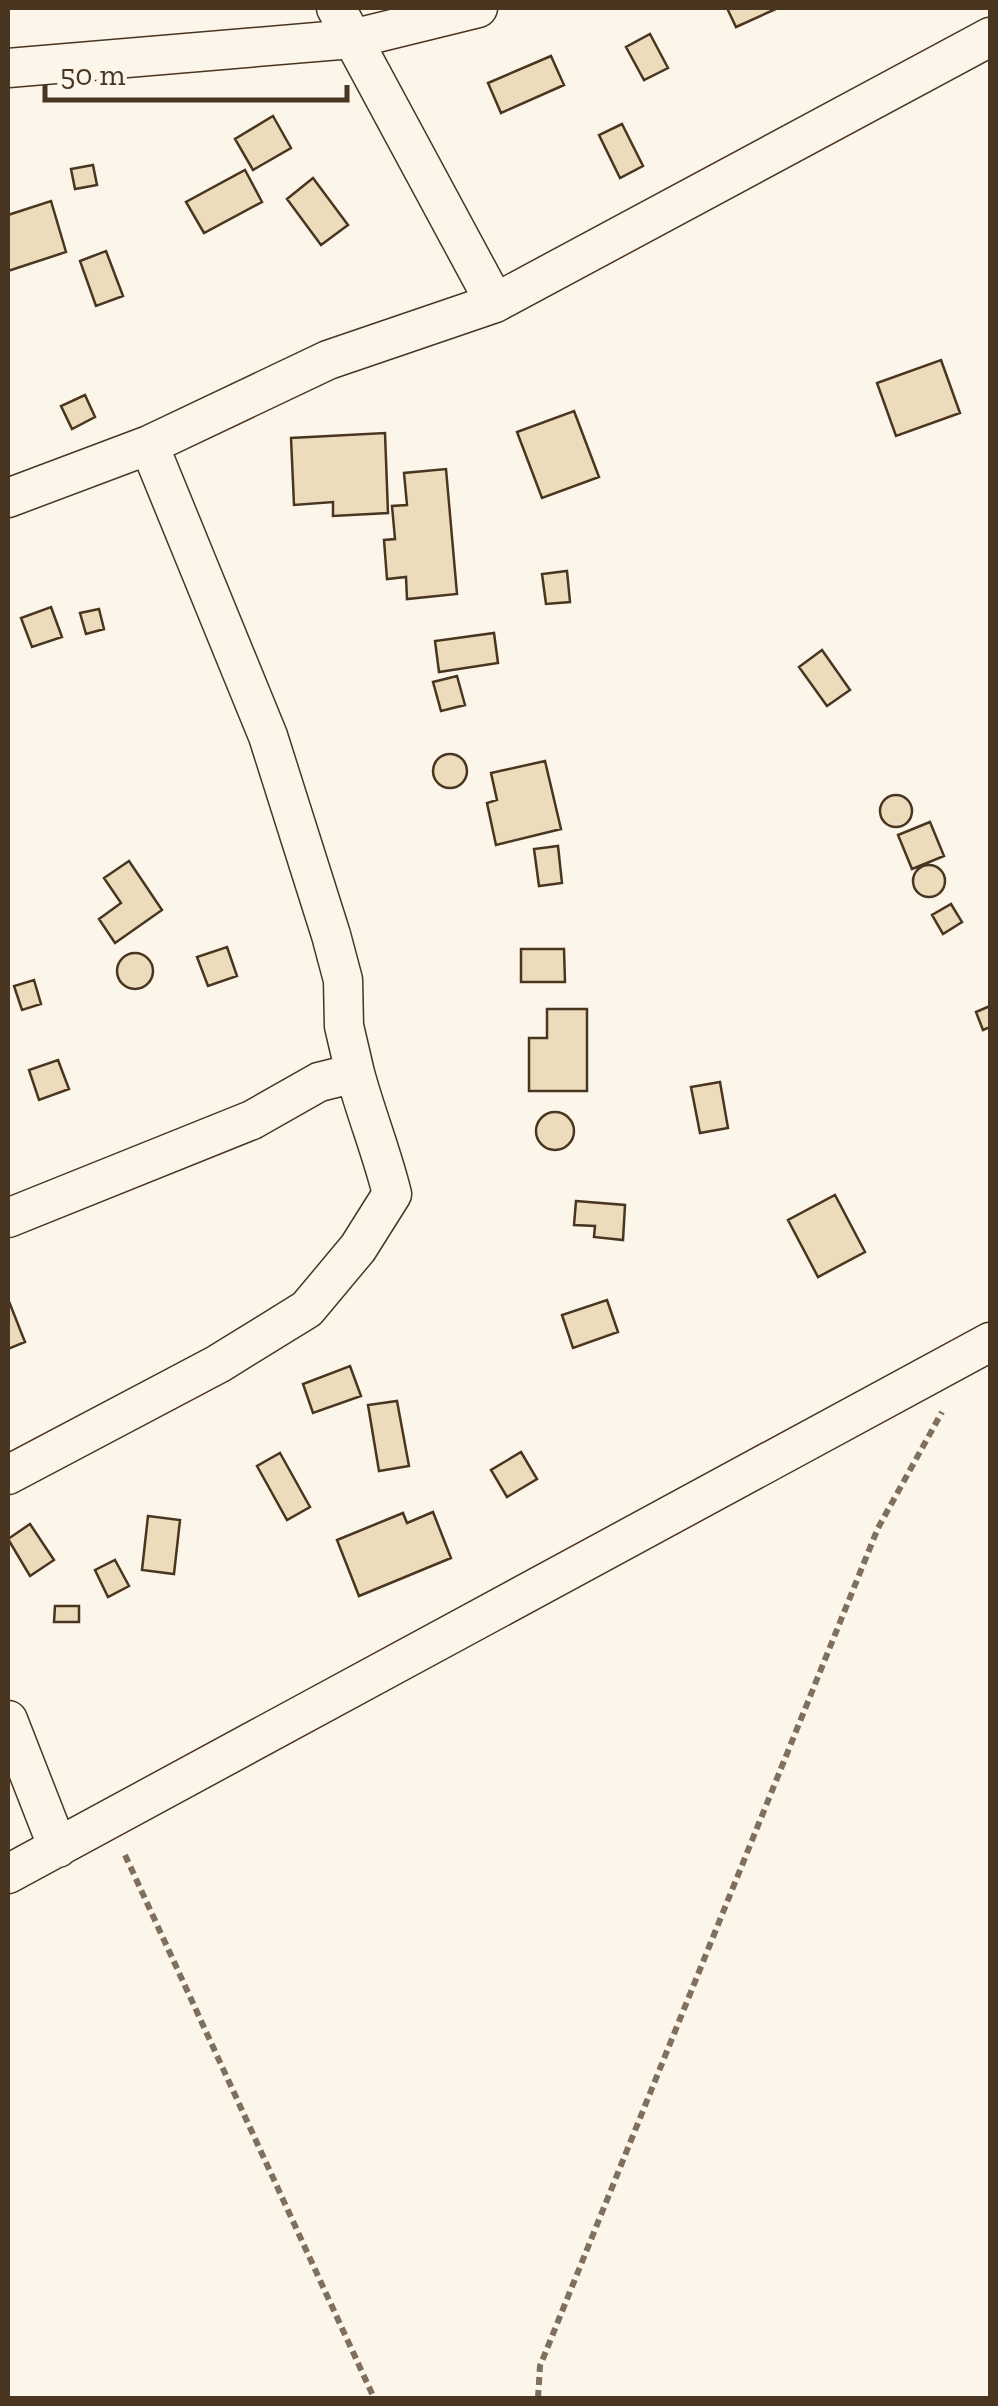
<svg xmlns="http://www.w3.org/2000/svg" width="998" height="2406" font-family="'Zilla Slab',serif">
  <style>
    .building { fill: #ecdcbc; stroke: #4a3520; stroke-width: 2.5 }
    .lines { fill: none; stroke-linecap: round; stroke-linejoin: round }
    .street-casing { stroke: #4a3520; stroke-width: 41 }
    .path { stroke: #7f6f5c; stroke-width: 6; stroke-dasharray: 8 5; stroke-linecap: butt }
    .street { stroke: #fbf6e9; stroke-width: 38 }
  </style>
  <rect width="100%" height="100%" fill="#fbf6e9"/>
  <path class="building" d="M727,8H778L736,27Z
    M650,34L668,68L644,80L626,47Z
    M551,56L564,85L501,113L488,83Z
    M273,116L291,148L253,170L235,139Z
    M622,124L643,166L620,178L599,135Z
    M93,165L97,185L75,189L71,169Z
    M245,170L262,202L204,233L186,202Z
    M313,178L348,225L321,245L287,199Z
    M51,201L66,252L8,271V215Z
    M106,251L123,296L96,306L80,261Z
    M941,360L960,413L896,436L877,383Z
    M85,395L95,417L72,429L61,406Z
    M574,411L599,477L542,498L517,432Z
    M385,433L388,513L333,516V502L294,505L291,438Z
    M446,469L457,594L407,599L406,577L387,579L384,540L395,539L392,506L407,505L404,473Z
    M567,571L570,602L546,604L542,574Z
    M51,607L62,637L32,647L21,618Z
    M99,609L104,629L86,634L80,613Z
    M494,633L498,663L439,672L435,641Z
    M822,650L850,690L827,706L799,667Z
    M457,676L465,705L441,711L433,682Z
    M433 771a17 17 0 1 1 34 0a17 17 0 1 1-34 0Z
    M545,761L561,829L496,845L487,803L497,800L491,773Z
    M880 811a16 16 0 1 1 32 0a16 16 0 1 1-32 0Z
    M930,822L944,856L912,869L898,835Z
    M558,846L562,883L539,886L534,849Z
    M129,861L162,910L115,943L99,919L121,903L104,878Z
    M913 881a16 16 0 1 1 32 0a16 16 0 1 1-32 0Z
    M951,904L962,922L943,934L932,915Z
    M227,947L237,976L208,986L197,957Z
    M521,949H564L565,982H521Z
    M117 971a18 18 0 1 1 36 0a18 18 0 1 1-36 0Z
    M34,980L41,1004L22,1010L14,986Z
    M990,1006V1027L983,1030L976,1012Z
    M547,1009H587V1091H529V1038H547Z
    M58,1060L69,1089L39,1100L29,1070Z
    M720,1082L728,1128L700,1133L691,1087Z
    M536 1131a19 19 0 1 1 38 0a19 19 0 1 1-38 0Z
    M835,1195L865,1252L818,1277L788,1220Z
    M576,1201L625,1205L623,1240L594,1237L595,1226L574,1225Z
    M8,1299L25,1342L8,1349Z
    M607,1300L618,1332L573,1348L562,1315Z
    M350,1366L361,1396L313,1413L303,1384Z
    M397,1401L409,1466L379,1471L368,1405Z
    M521,1452L537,1479L507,1497L491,1470Z
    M280,1453L310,1507L287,1520L257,1466Z
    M433,1512L451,1558L359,1596L337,1540L403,1513L407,1523Z
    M148,1516L180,1520L174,1574L142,1570Z
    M30,1524L54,1560L30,1576L8,1539Z
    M115,1560L129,1586L108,1597L95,1570Z
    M55,1606H79V1622H54Z"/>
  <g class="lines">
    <defs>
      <path id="street" d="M336,8L495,303
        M8,68L352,39L478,8
        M8,498L149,445L328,360L495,303L990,37
        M8,1218L252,1120L319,1082L355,1073L344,1026L343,980L331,935L268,736L149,445
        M8,1475L218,1364L307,1309L358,1248L392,1194C382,1153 366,1114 355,1073
        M8,1720L58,1848
        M8,1874L990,1342"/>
    </defs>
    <use href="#street" class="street-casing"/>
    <path class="path" d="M125,1855L374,2398
      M538,2398L540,2366L878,1528L942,1412"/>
    <use href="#street" class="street"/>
  </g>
  <rect width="998" height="2406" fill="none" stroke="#4a3520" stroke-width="20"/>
  <path d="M45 85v15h302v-15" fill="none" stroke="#4a3520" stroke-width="5"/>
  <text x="60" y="85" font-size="30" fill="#4a3520" stroke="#fbf6e9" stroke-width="8" paint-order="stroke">50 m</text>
</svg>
